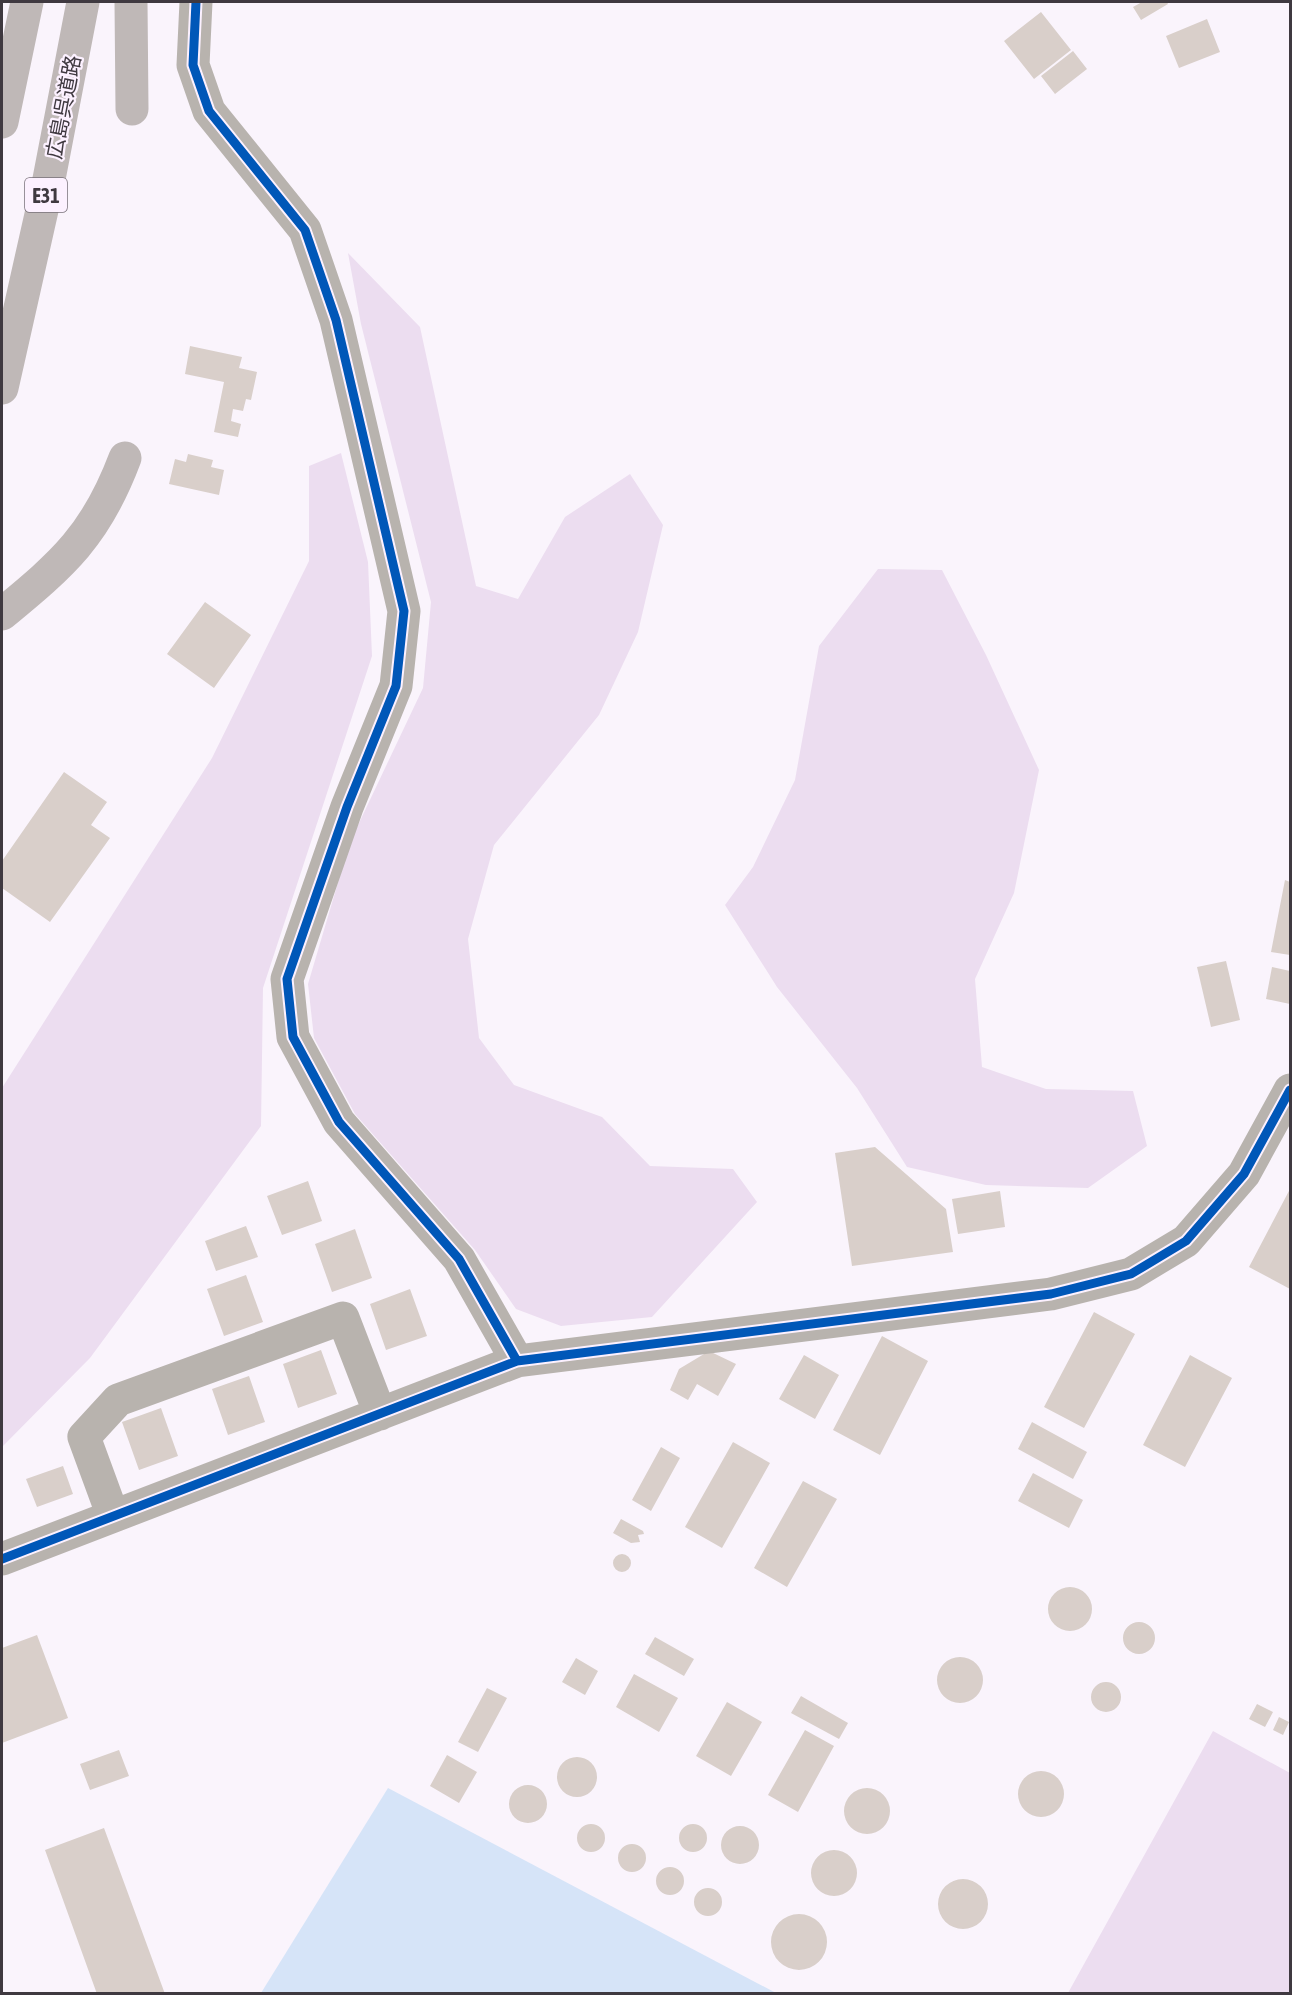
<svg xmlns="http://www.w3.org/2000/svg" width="1292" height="1995" font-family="'Asap Condensed','Noto Sans JP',sans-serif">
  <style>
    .green { fill: #ecddf0 }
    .water { fill: #d6e4f8 }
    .building { fill: #d9cfca }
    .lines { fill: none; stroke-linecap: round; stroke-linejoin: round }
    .minor { stroke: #b8b3ae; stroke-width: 33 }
    .highway { stroke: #bfb8b7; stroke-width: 33 }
    .cycleway-casing { stroke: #fcf1ff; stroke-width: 13 }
    .cycleway { stroke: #0057b8; stroke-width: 9 }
    .labels { text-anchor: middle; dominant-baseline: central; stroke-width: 4.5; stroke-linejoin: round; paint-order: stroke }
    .shield { fill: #fcf1ff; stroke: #787079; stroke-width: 1.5 }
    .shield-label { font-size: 20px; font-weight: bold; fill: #3f3940 }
    .street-label { font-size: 21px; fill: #3f3940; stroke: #fcf1ff }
  </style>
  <rect width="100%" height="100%" fill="#faf4fc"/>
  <path class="green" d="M348,253L420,327L476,586L518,599L565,517L630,474L663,525L638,632L599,715L494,845L468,939L479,1038L514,1085L602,1117L650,1166L733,1169L757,1202L652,1317L561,1326L516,1309L475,1250L355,1114L314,1038L308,984L350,842L423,688L431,602L361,324Z
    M341,453L368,562L372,656L263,988L261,1126L90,1358L2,1447V1088L212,758L309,561V466Z
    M878,569L942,570L986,655L1039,770L1014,893L975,979L982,1067L1046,1089L1133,1091L1147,1146L1088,1188L986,1185L907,1167L857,1088L777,987L725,905L753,867L795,780L819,646Z
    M1213,1731L1290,1773V1993H1068Z"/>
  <path class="water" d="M388,1788L776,1993H261Z"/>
  <path class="building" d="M1142,2H1167L1168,4L1141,20L1133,7Z
    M1041,12L1071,50L1034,79L1004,41Z
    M1207,19L1220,52L1179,68L1166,36Z
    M1073,51L1087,69L1055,94L1041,76Z
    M190,346L242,357L239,368L257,372L251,400L246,399L243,411L233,409L231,421L241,424L238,437L214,432L224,382L185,374Z
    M188,454L213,460L211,467L224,470L219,495L169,484L175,459L186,462Z
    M205,602L251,635L214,688L167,654Z
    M64,772L107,802L91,825L110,838L50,922L2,888V861Z
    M1285,880L1290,882V955L1271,952Z
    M1226,961L1240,1020L1211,1027L1197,967Z
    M1272,967L1290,971V1004L1266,999Z
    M875,1147L946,1209L953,1252L852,1266L835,1153Z
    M308,1181L322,1221L282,1235L267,1196Z
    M1290,1189V1289L1249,1267Z
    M1000,1191L1005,1227L958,1234L952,1199Z
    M246,1226L258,1257L216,1271L205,1241Z
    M355,1229L372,1278L332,1292L315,1244Z
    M246,1275L263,1322L224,1336L207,1289Z
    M410,1289L427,1336L386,1350L370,1304Z
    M1094,1312L1135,1334L1084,1428L1044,1407Z
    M882,1336L928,1361L880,1455L833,1430Z
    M321,1350L337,1394L298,1408L283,1364Z
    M709,1351L736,1364L718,1396L697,1384L688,1400L670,1390L679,1369Z
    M804,1355L839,1375L815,1419L779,1399Z
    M1190,1355L1232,1378L1185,1467L1143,1445Z
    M249,1376L265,1422L228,1435L212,1389Z
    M161,1408L178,1456L139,1470L122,1422Z
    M1032,1422L1087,1452L1073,1479L1018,1449Z
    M733,1442L770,1463L722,1548L685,1527Z
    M661,1447L680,1458L651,1511L632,1500Z
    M63,1466L73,1494L37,1507L26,1479Z
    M1033,1473L1083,1500L1069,1528L1018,1501Z
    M803,1481L837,1499L787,1587L754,1568Z
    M621,1519L643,1531L644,1534L638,1535L640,1542L631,1543L613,1533Z
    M613 1563a9 9 0 1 1 18 0a9 9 0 1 1-18 0Z
    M1048 1609a22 22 0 1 1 44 0a22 22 0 1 1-44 0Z
    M1123 1638a16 16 0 1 1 32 0a16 16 0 1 1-32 0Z
    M37,1635L68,1718L2,1743V1648Z
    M655,1637L694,1659L684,1676L645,1654Z
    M937 1680a23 23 0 1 1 46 0a23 23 0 1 1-46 0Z
    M576,1658L598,1671L585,1695L562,1682Z
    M634,1674L678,1698L659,1732L616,1707Z
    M1091 1697a15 15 0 1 1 30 0a15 15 0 1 1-30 0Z
    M487,1688L507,1698L478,1752L458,1742Z
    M801,1696L848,1723L839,1739L791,1713Z
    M727,1702L762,1722L731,1776L696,1756Z
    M1257,1704L1273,1712L1265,1727L1249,1719Z
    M1279,1717L1289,1722L1283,1735L1273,1730Z
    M805,1730L834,1746L798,1812L768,1795Z
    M119,1750L129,1776L90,1790L80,1764Z
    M447,1755L477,1772L459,1803L430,1786Z
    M557 1777a20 20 0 1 1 40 0a20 20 0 1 1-40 0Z
    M1018 1794a23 23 0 1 1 46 0a23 23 0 1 1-46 0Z
    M509 1804a19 19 0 1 1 38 0a19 19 0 1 1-38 0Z
    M844 1811a23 23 0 1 1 46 0a23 23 0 1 1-46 0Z
    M577 1838a14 14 0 1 1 28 0a14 14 0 1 1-28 0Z
    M679 1838a14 14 0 1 1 28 0a14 14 0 1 1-28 0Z
    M721 1845a19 19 0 1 1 38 0a19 19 0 1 1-38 0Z
    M104,1828L165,1994H97L45,1850Z
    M618 1858a14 14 0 1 1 28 0a14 14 0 1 1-28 0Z
    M811 1873a23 23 0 1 1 46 0a23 23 0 1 1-46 0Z
    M656 1881a14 14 0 1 1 28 0a14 14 0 1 1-28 0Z
    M938 1904a25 25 0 1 1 50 0a25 25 0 1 1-50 0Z
    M694 1902a14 14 0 1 1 28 0a14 14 0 1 1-28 0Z
    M771 1942a28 28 0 1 1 56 0a28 28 0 1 1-56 0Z"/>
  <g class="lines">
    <path class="minor" d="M196,2L193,65L209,111L305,230L336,320L404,611L396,686L347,807L287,979L293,1037L339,1122L459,1259L517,1361
      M113,1516L84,1437L118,1400L343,1318L380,1414
      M2,1559L517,1361L1051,1294L1131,1274L1186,1241L1244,1174L1290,1090"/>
    <path class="highway" d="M131,2L132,109
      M2,122L27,2
      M2,388L49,179L83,2
      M2,614C64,563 96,535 125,458"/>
    <defs>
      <path id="cycleway" d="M196,2L193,65L209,111L305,230L336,320L404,611L396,686L347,807L287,979L293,1037L339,1122L459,1259L517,1361
        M2,1559L517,1361L1051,1294L1131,1274L1186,1241L1244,1174L1290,1090"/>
    </defs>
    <use href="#cycleway" class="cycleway-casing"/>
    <use href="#cycleway" class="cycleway"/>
  </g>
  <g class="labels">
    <rect class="shield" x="25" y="178" width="42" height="34" rx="4.5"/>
    <g class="shield-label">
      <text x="46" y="195">E31</text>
    </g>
    <g class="street-label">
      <text transform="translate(63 107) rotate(-79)">広島呉道路</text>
    </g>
  </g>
  <rect width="1292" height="1995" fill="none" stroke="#3f3940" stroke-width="6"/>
</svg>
